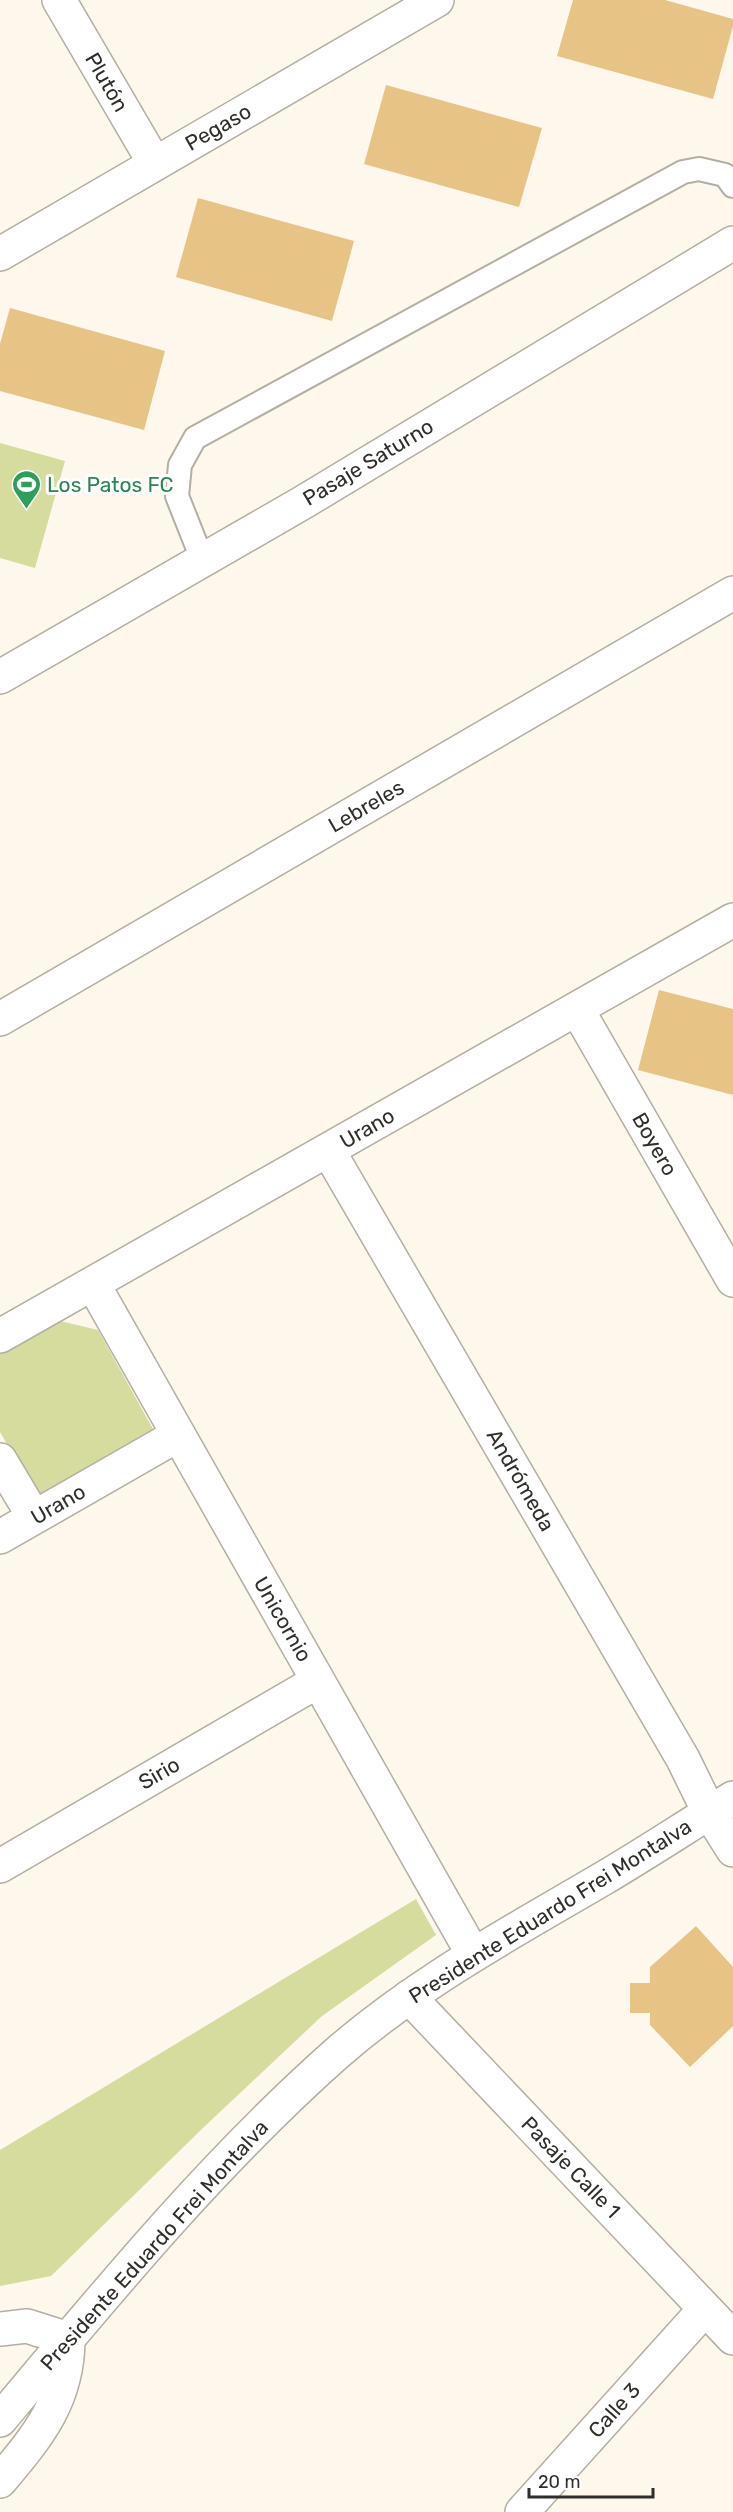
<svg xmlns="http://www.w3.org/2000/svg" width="733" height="2512" font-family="Rubik,sans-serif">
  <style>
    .green { fill: #d6dc9e }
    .building { fill: #e7c385 }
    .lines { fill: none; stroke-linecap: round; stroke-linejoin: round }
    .lane-casing { stroke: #b4aea3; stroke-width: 26 }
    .street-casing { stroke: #b4aea3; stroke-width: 36 }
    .secondary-casing { stroke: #b4aea3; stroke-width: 36 }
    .lane { stroke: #fff; stroke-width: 22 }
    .street { stroke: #fff; stroke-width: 33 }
    .secondary { stroke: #fff; stroke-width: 33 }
    .labels { text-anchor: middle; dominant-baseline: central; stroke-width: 6; stroke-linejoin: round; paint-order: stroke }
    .street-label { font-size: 21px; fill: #302e2a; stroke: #fff }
    .leisure-label { font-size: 21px; fill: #27864d; stroke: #fff; text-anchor: start }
  </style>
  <rect width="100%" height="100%" fill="#fdf7ec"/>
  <path class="green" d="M0,443L65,461L35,568L0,558Z
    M56,1320L98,1330L153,1429L37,1496L0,1432V1354Z
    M416,1899L436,1935L322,2016L205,2126L51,2276L0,2286V2150Z"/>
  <path class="building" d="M573,0H665L733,19V26L713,99L557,56Z
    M386,85L542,128L519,207L364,164Z
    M198,198L354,241L332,321L176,277Z
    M10,308L165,351L144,430L0,391V344Z
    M659,990L733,1009V1095L638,1070Z
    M696,1926L733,1967V2026L690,2067L650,2025V2013H630V1983H650V1967Z"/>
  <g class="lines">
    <defs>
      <path id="lane" d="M202,559L177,496L180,465L195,438L683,172L699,169L725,175L733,186"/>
      <path id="street" d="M59,0L155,164
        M0,254L437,0
        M0,677L302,503L733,243
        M577,1009L733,1280
        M0,1019L733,593
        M328,1150L683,1759L709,1812
        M93,1284L473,1954
        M0,1336L733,920
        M0,1460L34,1517
        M0,1537L178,1435
        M0,1866L318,1681
        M409,1997L733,2338
        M0,2329L27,2326L68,2339
        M522,2512L705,2309"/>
      <path id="secondary" d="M709,1812L733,1850
        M0,2420C106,2293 212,2164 336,2054C417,1983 512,1932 604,1878C648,1852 690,1824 733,1798
        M0,2481C37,2437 68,2401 68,2339"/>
    </defs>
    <use href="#lane" class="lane-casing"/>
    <use href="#street" class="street-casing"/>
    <use href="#secondary" class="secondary-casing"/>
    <use href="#lane" class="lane"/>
    <use href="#street" class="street"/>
    <use href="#secondary" class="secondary"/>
  </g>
  <defs>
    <symbol id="stadium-pin" viewBox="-11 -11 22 30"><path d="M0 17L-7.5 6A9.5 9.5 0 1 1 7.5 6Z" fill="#2e9e5b" stroke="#fff"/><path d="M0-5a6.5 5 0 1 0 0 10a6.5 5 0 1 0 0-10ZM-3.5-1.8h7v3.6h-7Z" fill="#fff"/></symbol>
  </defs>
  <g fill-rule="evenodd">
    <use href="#stadium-pin" x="10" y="468" width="33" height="45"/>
  </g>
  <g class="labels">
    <g class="street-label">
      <text transform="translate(107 82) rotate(60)">Plutón</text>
      <text transform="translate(218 127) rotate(-30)">Pegaso</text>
      <text transform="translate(368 462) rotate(-31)">Pasaje Saturno</text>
      <text transform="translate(366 806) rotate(-30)">Lebreles</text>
      <text transform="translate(367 1128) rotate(-30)">Urano</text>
      <text transform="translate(655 1144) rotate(60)">Boyero</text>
      <text transform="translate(521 1480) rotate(60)">Andrómeda</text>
      <text transform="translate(58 1504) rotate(-30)">Urano</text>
      <text transform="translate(283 1619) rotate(60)">Unicornio</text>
      <text transform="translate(159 1773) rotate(-30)">Sirio</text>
      <text transform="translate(550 1911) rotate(-32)">Presidente Eduardo Frei Montalva</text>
      <text transform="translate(571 2167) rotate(46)">Pasaje Calle 1</text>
      <text transform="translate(154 2245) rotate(-48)">Presidente Eduardo Frei Montalva</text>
      <text transform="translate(614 2410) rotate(-48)">Calle 3</text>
    </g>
    <g class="leisure-label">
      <text x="47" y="484">Los Patos FC</text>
    </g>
  </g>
  <path d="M529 2488v9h124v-9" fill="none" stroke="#302e2a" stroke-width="3"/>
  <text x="538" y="2488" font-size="18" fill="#302e2a" stroke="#ffffff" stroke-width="4.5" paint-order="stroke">20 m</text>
</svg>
